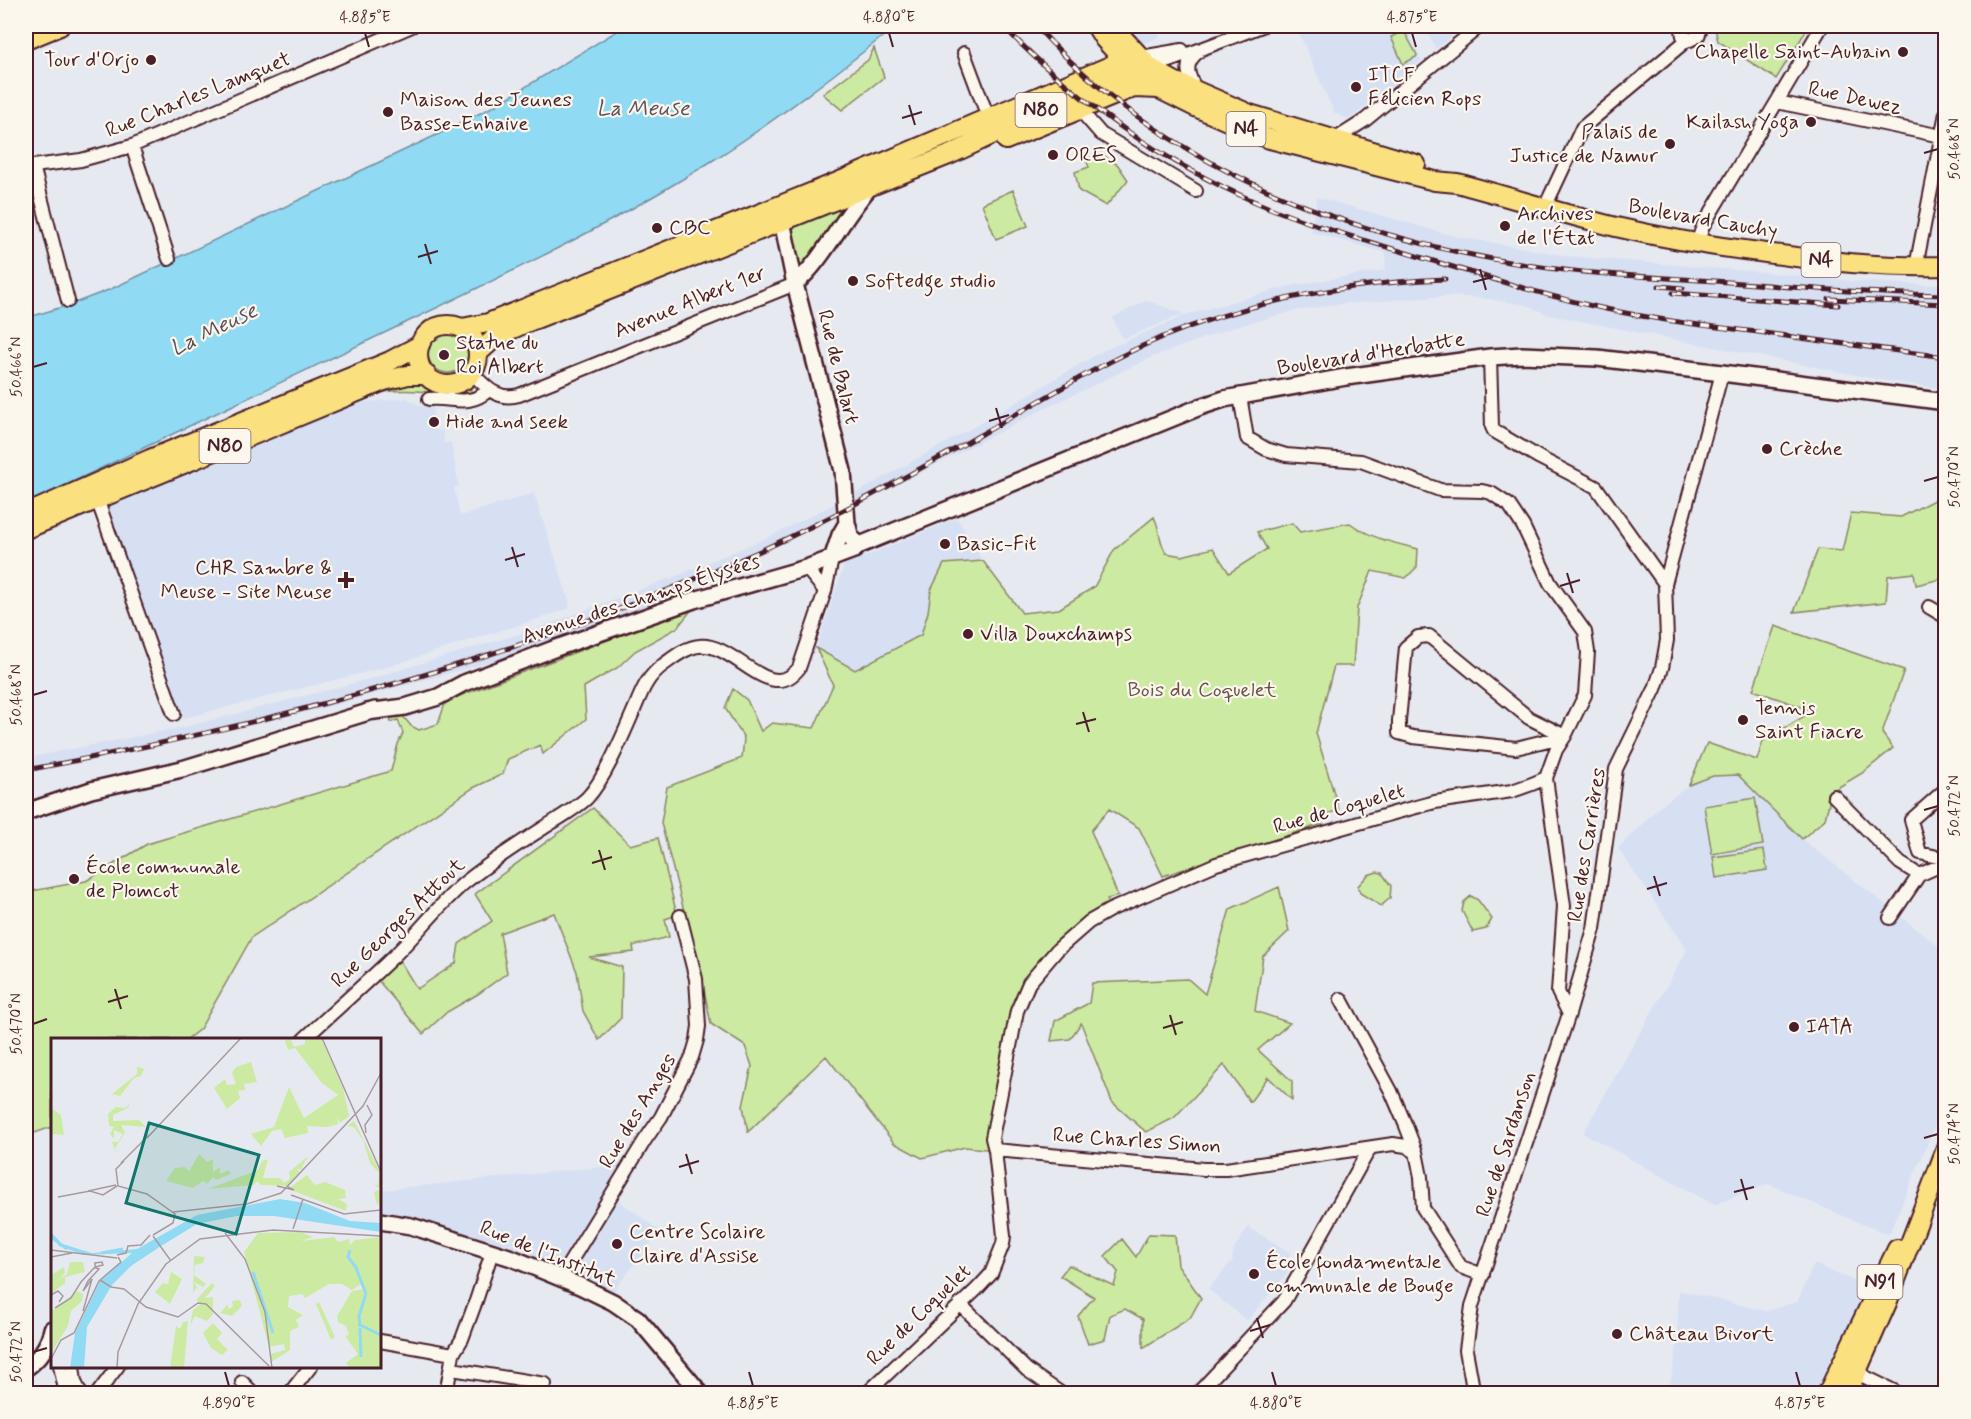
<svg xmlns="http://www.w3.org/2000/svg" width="1971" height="1419" font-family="Mynerve,sans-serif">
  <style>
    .built { fill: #d7e0f3 }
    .green { fill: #cceaa2; stroke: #8b8466; stroke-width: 1.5 }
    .water { fill: #91daf3; stroke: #758fa3; stroke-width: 1.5 }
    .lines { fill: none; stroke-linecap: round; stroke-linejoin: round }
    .minor-casing { stroke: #4a1f2b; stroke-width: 16 }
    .tertiary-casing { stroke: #4a1f2b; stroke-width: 20 }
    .primary-casing { stroke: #4a1f2b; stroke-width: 22 }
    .minor { stroke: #fbf7ec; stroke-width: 12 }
    .tertiary { stroke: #fbf7ec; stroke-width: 15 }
    .primary { stroke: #fbe080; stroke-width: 18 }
    .rail-casing { stroke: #4a1f2b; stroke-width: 5 }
    .rail { stroke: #fbf7ec; stroke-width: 3; stroke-dasharray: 9; stroke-linecap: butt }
    .ticks { fill: none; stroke: #4a1f2b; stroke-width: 2 }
    .poi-dot { fill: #4a1f2b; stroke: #fbf7ec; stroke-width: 2 }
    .labels { text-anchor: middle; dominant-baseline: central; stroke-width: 4.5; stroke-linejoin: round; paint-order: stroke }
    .shield { fill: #fbf7ec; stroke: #7f6065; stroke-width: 1.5 }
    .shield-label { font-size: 20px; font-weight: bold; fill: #4a1f2b }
    .poi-label { font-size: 21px; fill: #4a1f2b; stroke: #fbf7ec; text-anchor: start }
    .street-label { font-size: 21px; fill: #4a1f2b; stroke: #fbf7ec }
    .park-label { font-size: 21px; fill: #6a5249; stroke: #fbf7ec }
    .water-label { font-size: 22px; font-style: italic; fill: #5c4e5d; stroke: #fbf7ec }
    .inset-river { fill: none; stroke: #91daf3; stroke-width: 3 }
    .inset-road { fill: none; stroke: #a899a1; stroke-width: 1.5 }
    .view { fill: #0f766e; fill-opacity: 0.15; stroke: #0f766e; stroke-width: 3 }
    .inset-edge { fill: none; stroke: #4a1f2b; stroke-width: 3 }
    .neatline { fill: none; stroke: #4a1f2b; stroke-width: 2 }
    .ticks-label { font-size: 15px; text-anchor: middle; fill: #4a1f2b }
  </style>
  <rect width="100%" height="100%" fill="#e6eaf0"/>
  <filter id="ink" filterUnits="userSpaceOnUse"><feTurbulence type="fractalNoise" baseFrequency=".0167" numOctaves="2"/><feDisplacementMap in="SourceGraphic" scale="12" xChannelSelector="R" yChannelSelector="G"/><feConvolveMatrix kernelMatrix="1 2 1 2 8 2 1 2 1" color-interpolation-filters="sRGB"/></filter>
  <g filter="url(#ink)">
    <path class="built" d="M1122,26H1172L1158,31L1160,37L1142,44L1136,41Z
      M1306,26H1405L1422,61L1350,119L1341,116L1334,113L1297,29Z
      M1424,26H1464L1436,49Z
      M1317,197L1454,236L1568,256L1774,273L1852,281L1925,285L1945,283V389L1881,380L1549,315L1526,305L1481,298L1449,296L1329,305L1291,312L1231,328L1150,358L1034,414L802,534L688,586L667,599L569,635L497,660L320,709L153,748L26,774V758L189,726L373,678L535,629L673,577L766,538L856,493L1000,412L1100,352L1188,314L1289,286L1385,270L1386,253L1311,232Z
      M1146,300L1184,314L1123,339L1112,318Z
      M407,398L421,406L433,407L434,428L436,430L443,431L444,443L451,442L459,486L454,488L460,516L534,493L570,603L569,609L387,667L181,719L106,509L108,499L344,404Z
      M957,518L983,561L943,564L931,590L928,612L921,635L855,670L816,648L844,565Z
      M1725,774L1738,775L1802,839L1945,951V1103L1889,1234L1864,1225L1768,1184L1714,1205L1583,1133L1687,950L1618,848L1660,806L1689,785L1713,776Z
      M628,1164L558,1271L380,1217V1190Z
      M613,1196L660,1231L613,1292L569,1274Z
      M1248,1227L1291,1253L1284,1264L1288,1273L1247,1321L1208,1289L1232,1261L1234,1249Z
      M1814,1264L1876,1290L1849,1379L1883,1393L1668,1394L1676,1353L1679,1290L1766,1311L1797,1302Z"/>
    <path class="green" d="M1721,26H1809L1776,79L1718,41L1715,29Z
      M1404,31L1417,55L1416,57L1403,64L1391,37Z
      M874,48L884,77L842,110L823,94L868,60Z
      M1101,154L1118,165L1128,180L1106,206L1079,191L1075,172L1089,167L1086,160Z
      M1013,190L1028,226L996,239L982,204Z
      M840,205L844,210L804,267L798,266L790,229L798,220Z
      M428 353a20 20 0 1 1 40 0a20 20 0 1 1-40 0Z
      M395,383H424L442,391L467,387L470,388L472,393L471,396C437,395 406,385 372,395Z
      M1945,479V578L1916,585L1914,573L1888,576L1886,602L1794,612L1818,549L1842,551L1851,513L1901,517L1936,499Z
      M1154,517C1161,531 1158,539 1166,553L1182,556L1213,548L1229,573L1267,549L1257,532L1292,523L1300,532L1350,523C1370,538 1394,543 1418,549L1417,567L1406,578L1372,571L1357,608L1353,666H1334L1316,733L1339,810L1321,816L1322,824L1163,876L1139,828L1109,809L1091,831L1118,896L1107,899L1110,910L1057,950L1017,1011L995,1150L965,1147L922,1158L894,1143L826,1056L748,1132L743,1106L752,1066L745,1046L711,1024L702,980L661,823L667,787L742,758L744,738L725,708L733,689L747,700L761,731L772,723L814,728L833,685L816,648L855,670L921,635L928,612L931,590L944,564L983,561L1022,613L1059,609L1094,587L1114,550Z
      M693,608L677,628L635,651L617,668L584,687L586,719L543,754L540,745L508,759L503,774L473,788L252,937L200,1029L187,1039L52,1040V1127L26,1136V892L86,881L147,844L391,771L398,744L403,733L398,720L391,722L389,716L402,715L411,726L419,730L438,724L446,701Z
      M1775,626L1904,670L1882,733L1893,748L1864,772L1832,791L1825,819L1802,839L1738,775L1713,776L1689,785L1707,743L1757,760L1763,741L1813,711L1753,690Z
      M1755,798L1763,845L1712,854L1704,806Z
      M593,808L630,845L658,838L677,915L665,919L669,937L633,946L634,952L589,957L622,967L621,1018L599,1040L583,1011L577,972L554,913L500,933L507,973L478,994L447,1012L423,1034L376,978L400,961L417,989L456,963L459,944L492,921L475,894Z
      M1764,850L1767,870L1716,878L1713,857Z
      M1377,872L1382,873L1391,886L1390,898L1381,906L1360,893L1358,886L1368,875Z
      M1279,887L1289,931L1263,956L1255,1011L1290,1023L1258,1050L1292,1081V1100L1268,1077L1250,1102L1224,1065L1174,1118L1146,1132L1112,1102L1081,1023L1070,1039L1051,1041L1055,1021L1089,1003L1092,983L1188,979L1205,994L1230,909Z
      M1471,896L1478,900L1492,919L1486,929L1473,932L1462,911L1464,902Z
      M1149,1234L1175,1235L1178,1265L1201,1298L1190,1318L1143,1348V1319L1125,1309L1110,1315L1105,1339L1088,1344L1078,1316L1094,1297L1060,1276L1069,1265L1114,1286L1118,1272L1105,1256L1122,1239L1136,1257Z"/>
    <path class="water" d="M625,26H896C837,73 778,119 715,159C615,223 507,274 401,325C276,385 151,444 26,504V318L72,304L111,289L447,130L496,105Z"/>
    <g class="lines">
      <defs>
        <path id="minor" d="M1684,26L1682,30L1683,36L1690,40L1698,36L1700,31L1698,26
          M964,53L988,117
          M1141,57L1182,50
          M1151,68L1262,26
          M1195,88C1187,73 1184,64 1198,52
          M1777,102L1946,137
          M1080,110L1101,134L1196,191
          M1334,140L1364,121L1480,26
          M132,146L169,259
          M33,166L68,301
          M26,167L81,160L132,146L412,26
          M1545,207L1582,128L1687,40
          M1697,244L1703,226L1822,26
          M1916,267L1946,113
          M1490,357L1492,427L1494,431L1540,458L1596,487L1665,584
          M472,373C486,387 497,401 519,395L795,284
          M429,399C454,397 468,408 489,390
          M97,499L174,714
          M806,568L825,591
          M1929,607L1946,617
          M1429,636L1529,718L1565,736L1516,748L1413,737L1399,733V721L1406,647L1418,637Z
          M1546,778L1564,906L1558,992L1569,1014
          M1946,789L1911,820L1920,853L1946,859
          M1834,796L1900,863L1919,875L1946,863
          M1890,918L1919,875
          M1341,999L1391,1091L1406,1126L1416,1152L1421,1177L1423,1208L1461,1267L1483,1275
          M303,1040C333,1012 364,985 394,956C418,933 438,906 463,884C488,864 515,846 542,829C557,819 574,810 587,798C605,779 623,735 634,710C642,691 646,678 663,665C673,658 686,647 699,646C735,642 770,706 799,668L825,591L832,559
          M995,1150L1204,1169H1226L1393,1144L1406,1146L1416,1152
          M561,1277L645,1140L661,1117L692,1057L697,1040L699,1026L696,979L680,916
          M960,1304L1027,1370L1062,1394
          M380,1341L453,1354
          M60,1366L66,1394
          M73,1366L75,1382L81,1394
          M452,1369L545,1384
          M1857,1373L1900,1394
          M242,1382L254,1394
          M97,1394L118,1366
          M289,1394L311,1366
          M446,1394L453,1354L462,1339L476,1301L492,1252
          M866,1394L977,1289L991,1274L1003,1244L1004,1236L995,1150L992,1138L1017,1011L1029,983L1057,950L1089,922L1110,910L1216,864L1394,813L1435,802L1512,791L1532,784L1546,778L1556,750L1565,736L1585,695L1588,652L1585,632L1550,583L1523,526L1509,505L1491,493L1482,491L1440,490L1361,461L1286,455L1266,449L1247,438L1240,396
          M1197,1394L1284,1301L1370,1148
          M1474,1394L1466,1350L1472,1306L1569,1014L1594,929L1616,769L1655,689L1662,668L1667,640L1665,584L1722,373"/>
        <path id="tertiary" d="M782,221L795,284L843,471L847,523L851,538L860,545
          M795,284C825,258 843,216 870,187
          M832,559L840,535L847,523
          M367,712L405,707L438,697L464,683L556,648L694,600L806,568L854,550L860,545L1200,407L1224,399L1346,377L1490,357L1522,355L1597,358L1722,373L1946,402
          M26,812L91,790L182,769L375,710
          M380,1221L411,1226L512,1258L580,1286L613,1302L638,1319L701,1394
          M26,1368C40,1358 49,1346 52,1329"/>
        <path id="primary" d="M1096,26L1104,39L1135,73L1159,89L1193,106L1266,138L1435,181L1457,183C1510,197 1563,214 1616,227C1663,238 1711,246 1759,252C1821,261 1883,268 1946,266
          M1112,26L1151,68L1174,81L1250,114L1416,164
          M26,40L60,26
          M1006,140L1125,91L1135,88L1159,89
          M418 355a30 30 0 1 1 60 0a30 30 0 1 1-60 0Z
          M462,328L488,323L840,181L1112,65L1141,57
          M478,353L497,336L526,323L949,155C1016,125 1080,88 1151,68
          M26,514L150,459L390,361L420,345
          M26,529L384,381L408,375H427
          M1827,1394L1897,1249
          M1847,1394L1887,1303L1946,1149"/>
      </defs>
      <use href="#minor" class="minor-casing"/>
      <use href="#tertiary" class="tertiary-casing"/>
      <use href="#primary" class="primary-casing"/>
      <use href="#minor" class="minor"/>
      <use href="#tertiary" class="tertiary"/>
      <use href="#primary" class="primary"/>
      <defs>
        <path id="rail" d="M1003,26C1076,101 1162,162 1258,203C1311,226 1368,241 1423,258C1484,276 1544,296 1606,309C1656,320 1707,326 1758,332C1820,341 1883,349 1946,357
          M1036,26C1164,168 1349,238 1534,266C1594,275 1655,277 1715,281C1792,287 1869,294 1946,295
          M1659,286L1683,288
          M1673,293L1838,305
          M1829,299L1946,304
          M26,770C274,725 530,654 760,551C837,516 909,475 982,434C1042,400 1100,363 1163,337C1253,300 1348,283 1445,279"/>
      </defs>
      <use href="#rail" class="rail-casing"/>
      <use href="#rail" class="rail"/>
    </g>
  </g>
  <path class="ticks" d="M365,33L369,47M889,33L893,47M1412,33L1416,47M909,105L915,125M902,118L922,112M1924,153L1938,149M425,244L431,264M418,257L438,251M1480,269L1486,290M1473,282L1493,277M33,367L47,363M996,408L1002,428M989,421L1009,415M1924,481L1938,477M512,547L518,567M505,560L525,554M1567,573L1573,593M1560,586L1580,580M33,695L47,691M1083,712L1089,732M1076,724L1096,719M1924,810L1938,806M599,850L605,870M592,863L612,857M1654,876L1660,896M1647,889L1667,883M115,989L121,1009M108,1002L128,996M1170,1015L1176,1035M33,1024L47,1019M1163,1028L1183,1022M1924,1138L1938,1134M686,1154L692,1174M679,1167L699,1161M1741,1179L1747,1200M1734,1192L1754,1187M1257,1318L1263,1338M1250,1331L1270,1325M33,1352L47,1348M225,1372L229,1386M749,1372L753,1386M1272,1372L1276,1386M1796,1372L1800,1386"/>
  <g class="poi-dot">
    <circle cx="1903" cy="52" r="6"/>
    <circle cx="151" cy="60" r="6"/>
    <circle cx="1356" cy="87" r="6"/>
    <circle cx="388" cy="112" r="6"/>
    <circle cx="1811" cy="122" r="6"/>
    <circle cx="1670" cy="144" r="6"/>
    <circle cx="1053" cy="155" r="6"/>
    <circle cx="1505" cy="226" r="6"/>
    <circle cx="657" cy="228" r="6"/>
    <circle cx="853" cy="281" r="6"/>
    <circle cx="444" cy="355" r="6"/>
    <circle cx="434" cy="422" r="6"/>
    <circle cx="1767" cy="449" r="6"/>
    <circle cx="945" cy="544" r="6"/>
    <path d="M343 571h6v6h6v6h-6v6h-6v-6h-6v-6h6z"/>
    <circle cx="968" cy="634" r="6"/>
    <circle cx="1743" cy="720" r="6"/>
    <circle cx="74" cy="879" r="6"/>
    <circle cx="1794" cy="1027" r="6"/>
    <circle cx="617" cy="1244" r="6"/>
    <circle cx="1254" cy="1274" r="6"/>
    <circle cx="1617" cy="1334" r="6"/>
  </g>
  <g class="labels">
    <g class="shield">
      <rect x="1015.5" y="93" width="51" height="34" rx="4.5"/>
      <rect x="1226.5" y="112" width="39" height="34" rx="4.5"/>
      <rect x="1801.5" y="243" width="39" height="34" rx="4.5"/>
      <rect x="199.5" y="429" width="51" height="34" rx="4.5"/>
      <rect x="1857.5" y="1265" width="45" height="34" rx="4.5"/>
    </g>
    <g class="shield-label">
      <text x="1041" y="110">N80</text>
      <text x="1246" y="129">N4</text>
      <text x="1821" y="260">N4</text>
      <text x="225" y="446">N80</text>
      <text x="1880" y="1282">N91</text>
    </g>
    <g class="poi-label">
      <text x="1891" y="52" text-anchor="end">Chapelle Saint-Aubain</text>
      <text x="139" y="60" text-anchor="end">Tour d'Orjo</text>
      <text x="1368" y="75">ITCF<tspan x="1368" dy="24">Félicien Rops</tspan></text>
      <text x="400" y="100">Maison des Jeunes<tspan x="400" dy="24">Basse-Enhaive</tspan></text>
      <text x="1799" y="122" text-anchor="end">Kailash Yoga</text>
      <text x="1658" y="132" text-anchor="end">Palais de<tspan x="1658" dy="24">Justice de Namur</tspan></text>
      <text x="1065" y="155">ORES</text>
      <text x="1517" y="214">Archives<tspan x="1517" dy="24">de l'État</tspan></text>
      <text x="669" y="228">CBC</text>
      <text x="865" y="281">Softedge studio</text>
      <text x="456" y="343">Statue du<tspan x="456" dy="24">Roi Albert</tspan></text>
      <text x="446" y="422">Hide and seek</text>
      <text x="1779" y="449">Crèche</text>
      <text x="957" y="544">Basic-Fit</text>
      <text x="332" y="568" text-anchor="end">CHR Sambre &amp;<tspan x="332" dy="24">Meuse - Site Meuse</tspan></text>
      <text x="980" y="634">Villa Douxchamps</text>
      <text x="1755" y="708">Tennis<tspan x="1755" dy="24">Saint Fiacre</tspan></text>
      <text x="86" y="867">École communale<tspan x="86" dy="24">de Plomcot</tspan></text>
      <text x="1806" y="1027">IATA</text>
      <text x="629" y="1232">Centre Scolaire<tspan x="629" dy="24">Claire d'Assise</tspan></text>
      <text x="1266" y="1262">École fondamentale<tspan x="1266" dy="24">communale de Bouge</tspan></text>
      <text x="1629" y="1334">Château Bivort</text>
    </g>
    <g class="street-label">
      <text transform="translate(198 95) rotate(-22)">Rue Charles Lamquet</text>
      <text transform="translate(1855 98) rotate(12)">Rue Dewez</text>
      <text transform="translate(1703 219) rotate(10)">Boulevard Cauchy</text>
      <text transform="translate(690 302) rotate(-22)">Avenue Albert 1er</text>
      <text transform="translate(1371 354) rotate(-9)">Boulevard d'Herbatte</text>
      <text transform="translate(838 367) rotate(76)">Rue de Balart</text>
      <text transform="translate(641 599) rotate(-18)">Avenue des Champs Élysées</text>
      <text transform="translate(1339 809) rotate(-16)">Rue de Coquelet</text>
      <text transform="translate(1587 845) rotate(-81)">Rue des Carrières</text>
      <text transform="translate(398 923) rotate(-44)">Rue Georges Attout</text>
      <text transform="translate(638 1111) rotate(-59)">Rue des Anges</text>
      <text transform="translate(1137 1141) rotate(4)">Rue Charles Simon</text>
      <text transform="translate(1506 1144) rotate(-72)">Rue de Sardanson</text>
      <text transform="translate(548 1254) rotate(22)">Rue de l'Institut</text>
      <text transform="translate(919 1315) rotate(-44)">Rue de Coquelet</text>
    </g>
    <g class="park-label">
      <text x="1202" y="690">Bois du Coquelet</text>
    </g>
    <g class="water-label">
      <text x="643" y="109">La Meuse</text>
      <text transform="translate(214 330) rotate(-26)">La Meuse</text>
    </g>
  </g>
  <g transform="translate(51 1038)">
    <rect width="330" height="330" fill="#e6eaf0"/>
    <path d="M239,0L243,9L254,6V0H270L292,50L298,78L289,85L286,79L287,86L276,89L256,88L257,95L234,100L230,91L221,93L210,108L200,96L223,89L238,49L253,80L287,57L271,45L244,10L237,12L234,3ZM200,24L206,44L193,46L194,52L187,53L189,60L176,71L163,50L174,41L176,47L185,46L181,35L185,29ZM86,29L93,31L90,38L83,40L69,58L61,56L86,36ZM79,64L77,70L62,77V83L88,82L95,89L70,87L74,95L64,110L66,118L61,104H67L72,96L63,92V101L59,96L63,89L58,88L57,76L65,69L75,70ZM0,70L10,77L13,97L0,96ZM303,83L330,136V163L326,167L323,154L330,151L323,147H327L328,135L319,125L312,102L303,89L296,88ZM148,116L156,124L162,121V134L169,129V136L178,132L180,136L165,142L162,139L156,146L152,143L142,150L115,143L124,130L134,129L138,133ZM256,119L257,123L255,121L250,132L246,131L248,134L237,148L210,147L206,143L203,147L157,151L207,132L211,123L217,121L212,140H229L233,145L239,141L238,134ZM256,137L264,147L274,144L294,152L295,160L287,161L296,166L295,173L237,151ZM249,194L262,199L250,203L283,199L287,204L298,201L299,207L304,202L330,199V330H299L295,325L307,316L294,298L298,297L295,288L287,284L286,278L301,253L314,251L310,246L301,252L291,246H278L254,260L251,256L238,258L237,269L252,277L245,282L248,289L239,293V312L219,325L220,316L234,312L233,306L218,309L193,214L207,195ZM143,218L154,219L152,225L144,227L143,237L155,246L152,249L143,244L146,249L142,255ZM19,224H32L34,234L14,239V245L0,256V237L13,229L14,235L8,242L16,236ZM120,234L131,241L119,266L104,254L112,245L117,246ZM161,245L164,248L154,260L162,259V276L156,283L144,278L139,288L142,272L150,266L145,262ZM26,253L32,256L31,263L20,273L17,288L0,315V274ZM189,262L191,268L181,278L169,275L176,267L178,271L182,268L181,263ZM268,264L284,299L280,302L265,266ZM137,283L133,330H119L125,288L129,291L132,284ZM162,285L171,295L166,301L177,312L171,317L160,310L152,295Z" fill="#cceaa2"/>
    <path d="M229,161L254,165L299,183L330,185V194L223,178H186L146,186L84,224L61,247L36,289L33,330H19L24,295L49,243L81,215L33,217L8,208L0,195L10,206L41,215L86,211L146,177Z" fill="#91daf3"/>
    <path class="inset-river" d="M0,196L10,207L28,213M0,199L16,211M299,212L297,219L304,228M50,215L72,211M304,227L315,256M202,234L222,295M58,246L77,228L106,209M309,287L330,297M309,289L308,278L315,256M309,290L310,319"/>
    <path class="inset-road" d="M271,0L330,134M315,95L314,87L321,77L316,67M96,100L190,0M73,123L65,131L67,148L96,156L124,176L122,185L102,197M70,125L98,97M226,148L243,152L237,149M37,153L65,147M240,157L293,176L330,172M7,159L39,153L52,157L66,148M122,174L196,166L230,155L312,68L330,35M242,191L252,161M174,195L194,221L214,274L221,330M102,198L120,223M0,212L66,220M66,217L75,215L77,208L90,207L99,197M0,219L21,215M49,242L60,249L73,251L95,269L127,279L147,265L155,266L218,328M0,257L7,253L12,258L8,264M4,270L20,260L30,244L43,230H44L45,229L48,228L52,227L51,224L44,225V229L45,230L48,231L37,243L32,253L41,241L32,273M0,321L10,302L23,295L48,243L70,224L67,219M66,330L67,314L87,266L115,226L149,201L222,192L330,198"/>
    <path class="view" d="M98,85L208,117L185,196L75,165Z"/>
    <rect width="330" height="330" class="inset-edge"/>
  </g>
  <rect width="1971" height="1419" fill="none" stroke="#fbf7ec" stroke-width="66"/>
  <rect x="33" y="33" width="1905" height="1353" class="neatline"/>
  <g class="ticks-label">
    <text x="365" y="22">4.885°E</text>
    <text x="889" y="22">4.880°E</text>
    <text x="1412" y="22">4.875°E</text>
    <text transform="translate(1954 149) rotate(-90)" y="5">50.468°N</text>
    <text transform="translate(16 367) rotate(-90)" y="5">50.466°N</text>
    <text transform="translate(1954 477) rotate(-90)" y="5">50.470°N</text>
    <text transform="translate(16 695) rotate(-90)" y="5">50.468°N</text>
    <text transform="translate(1954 806) rotate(-90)" y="5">50.472°N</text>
    <text transform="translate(16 1024) rotate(-90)" y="5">50.470°N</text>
    <text transform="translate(1954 1134) rotate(-90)" y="5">50.474°N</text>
    <text transform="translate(16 1352) rotate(-90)" y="5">50.472°N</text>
    <text x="229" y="1408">4.890°E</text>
    <text x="753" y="1408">4.885°E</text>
    <text x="1276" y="1408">4.880°E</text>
    <text x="1800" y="1408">4.875°E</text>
  </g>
</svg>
